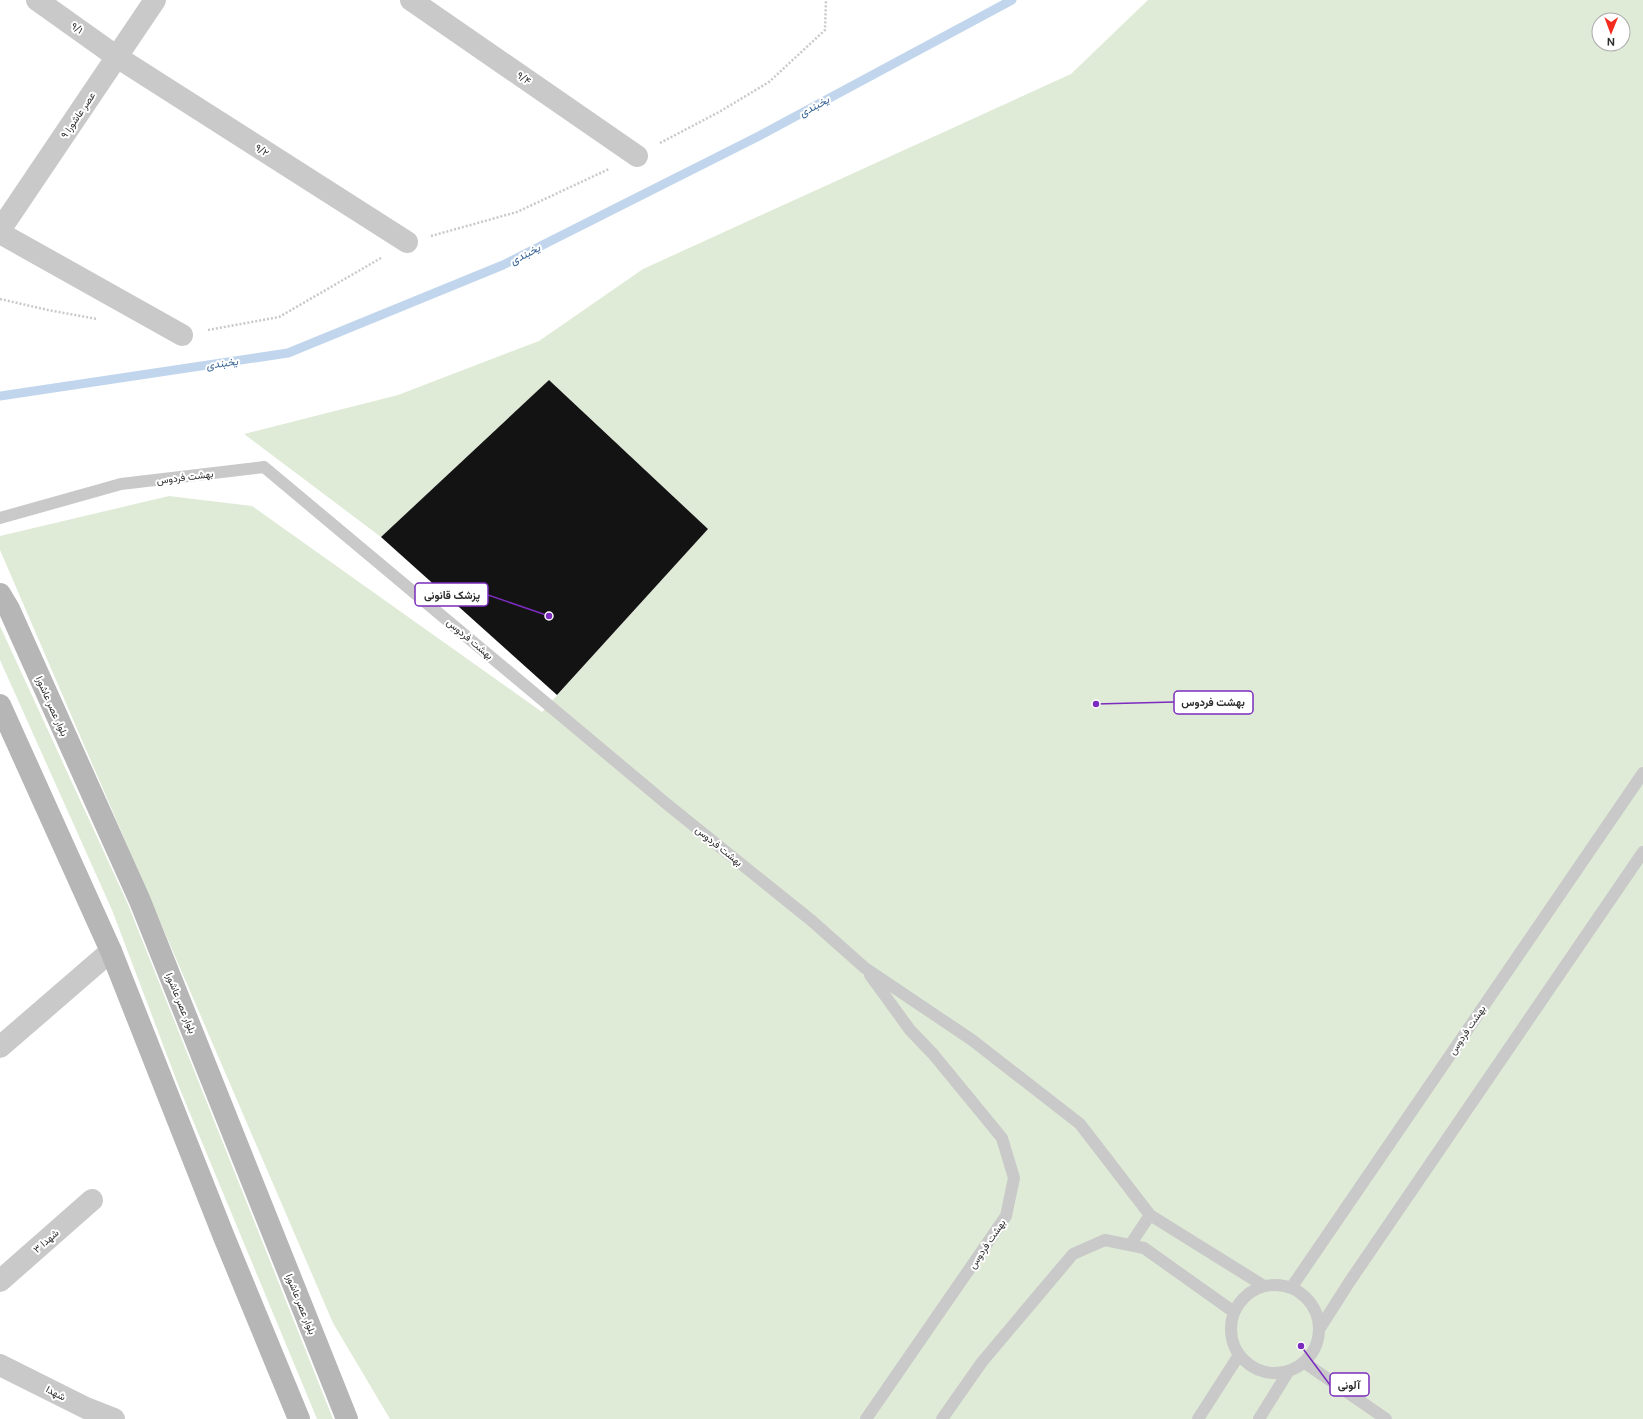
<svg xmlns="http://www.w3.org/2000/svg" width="1643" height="1419" font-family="'DM Sans',Vazirmatn,sans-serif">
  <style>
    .green { fill: #dfebd7; fill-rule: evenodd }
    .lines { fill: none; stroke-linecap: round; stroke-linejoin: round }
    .stream { stroke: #c1d6ed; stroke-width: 9 }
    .building { fill: #131313 }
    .path { stroke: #c9c9c9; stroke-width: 2.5; stroke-dasharray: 2 2; stroke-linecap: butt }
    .service { stroke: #c9c9c9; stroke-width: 12 }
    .minor { stroke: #c9c9c9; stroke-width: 22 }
    .tertiary { stroke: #c9c9c9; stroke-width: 22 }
    .secondary { stroke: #b6b6b6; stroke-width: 22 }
    .labels { text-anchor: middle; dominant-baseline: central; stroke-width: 4; stroke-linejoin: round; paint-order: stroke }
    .street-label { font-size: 10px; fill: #2c2c2c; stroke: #fff }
    .water-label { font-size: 11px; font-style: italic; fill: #346293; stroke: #fff }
    .leader { fill: none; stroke: #7b2cbf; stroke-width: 1.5 }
    .callout-dot { fill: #7b2cbf; stroke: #fff; stroke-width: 1.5 }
    .callout { fill: #fff; stroke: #7b2cbf; stroke-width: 1.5 }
    .callout-label { font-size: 11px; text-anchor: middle; font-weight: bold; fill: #2c2c2c }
  </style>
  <rect width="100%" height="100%" fill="#fff"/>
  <path class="green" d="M1148,0H1643V1419H390L333,1323L0,550V536L169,496L252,506L542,712L708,529L549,380L381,537L244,434L398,395L539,341L643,269L1071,74ZM1599,20H1623V44H1599Z
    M0,626L127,902L333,1419H317L179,1087L112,910L0,660Z"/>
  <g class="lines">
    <path class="stream" d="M0,396L288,353L503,265L759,136L1012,0"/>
  </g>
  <path class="building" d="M549,380L708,529L557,695L381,537Z"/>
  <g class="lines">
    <path class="path" d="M660,143L719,112L769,82L825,30L826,0
      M431,236L517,212L609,169
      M0,299L48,310L97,319
      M208,330L279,317L381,258"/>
    <path class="service" d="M0,518L121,484L264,467L668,805L812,921L865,968L972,1040L1080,1124L1150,1215L1264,1286
      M1130,1245L1150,1215
      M1231 1329a44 44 0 1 1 88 0a44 44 0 1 1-88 0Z
      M1291,1288L1643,773
      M1320,1328L1350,1281L1643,852
      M1305,1363L1386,1419
      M866,1419L1006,1216L1014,1178L1002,1138L933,1054L910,1030L870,975
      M942,1419L982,1362L1073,1254L1105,1240L1144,1248L1234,1312
      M1198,1419L1239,1355
      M1259,1419L1288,1372"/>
    <path class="minor" d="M37,0L117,57L407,242
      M411,0L637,156
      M0,230L155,0
      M0,233L182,335
      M0,1047L111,951
      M0,1281L92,1200"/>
    <path class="tertiary" d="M0,1365L86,1408L114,1419"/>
    <path class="secondary" d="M0,594L9,609L140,901L347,1419
      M0,705L111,951L224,1237L299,1419"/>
  </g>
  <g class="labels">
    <g class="street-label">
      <text transform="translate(77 28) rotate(35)">۹/۱</text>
      <text transform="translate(524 78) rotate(35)">۹/۴</text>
      <text transform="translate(78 115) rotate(-56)">عصر عاشورا ۹</text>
      <text transform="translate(262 150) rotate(33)">۹/۲</text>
      <text transform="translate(185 477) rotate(-7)">بهشت فردوس</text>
      <text transform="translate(470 639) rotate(40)">بهشت فردوس</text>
      <text transform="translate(52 706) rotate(66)">بلوار عصر عاشورا</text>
      <text transform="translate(719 846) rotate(39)">بهشت فردوس</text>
      <text transform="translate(181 1003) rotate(68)">بلوار عصر عاشورا</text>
      <text transform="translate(1467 1030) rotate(-56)">بهشت فردوس</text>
      <text transform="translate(46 1241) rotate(-41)">شهدا ۳</text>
      <text transform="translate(987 1244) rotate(-56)">بهشت فردوس</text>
      <text transform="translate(301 1304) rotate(68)">بلوار عصر عاشورا</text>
      <text transform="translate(56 1393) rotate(27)">شهدا</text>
    </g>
    <g class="water-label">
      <text transform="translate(814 106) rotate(-28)">یخبندی</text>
      <text transform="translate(525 254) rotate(-27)">یخبندی</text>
      <text transform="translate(222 363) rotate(-8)">یخبندی</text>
    </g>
  </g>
  <path class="leader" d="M549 616L488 595M1096 704L1174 702M1301 1346L1330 1385"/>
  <g class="callout-dot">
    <circle cx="549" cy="616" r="4"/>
    <circle cx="1096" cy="704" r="4"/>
    <circle cx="1301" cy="1346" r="4"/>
  </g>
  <g class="callout">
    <rect x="415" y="583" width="73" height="23" rx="4"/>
    <rect x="1174" y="691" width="79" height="23" rx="4"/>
    <rect x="1330" y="1373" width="39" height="23" rx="4"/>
  </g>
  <g class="callout-label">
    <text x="452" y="599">پزشک قانونی</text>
    <text x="1213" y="706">بهشت فردوس</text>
    <text x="1349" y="1389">آلونی</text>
  </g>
  <g transform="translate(1611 32) rotate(181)"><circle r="19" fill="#ffffff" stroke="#ababab"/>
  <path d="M0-3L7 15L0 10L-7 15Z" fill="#f32a1e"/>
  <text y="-6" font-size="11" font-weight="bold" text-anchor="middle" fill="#2c2c2c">N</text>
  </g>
</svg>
